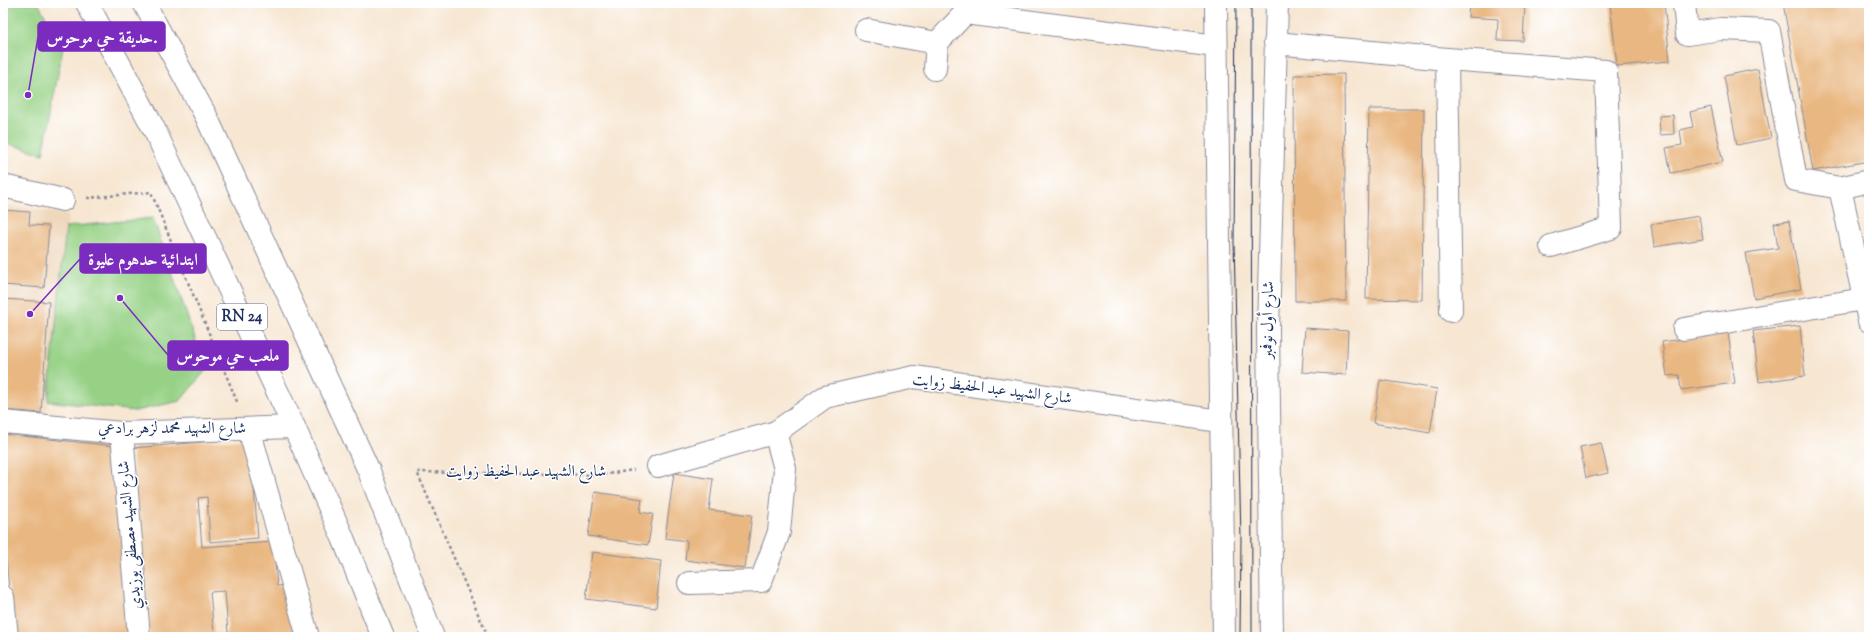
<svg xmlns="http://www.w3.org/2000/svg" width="1872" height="640" font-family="'Sorts Mill Goudy',Amiri,serif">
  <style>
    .built { fill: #eed7bb }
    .green { fill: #96d185; stroke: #588072 }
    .building { fill: #e9b781 }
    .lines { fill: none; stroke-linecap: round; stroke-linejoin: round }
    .minor-casing { stroke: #898a98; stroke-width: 24 }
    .secondary-casing { stroke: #898a98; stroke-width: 24 }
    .trunk-casing { stroke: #898a98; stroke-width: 24 }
    .path { stroke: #898a98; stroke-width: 2.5; stroke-dasharray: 3 3; stroke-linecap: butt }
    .minor { stroke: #fff; stroke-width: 22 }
    .secondary { stroke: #fff; stroke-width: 22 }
    .trunk { stroke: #fff; stroke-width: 22 }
    .tram { stroke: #1b2f5e; stroke-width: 1 }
    .labels { text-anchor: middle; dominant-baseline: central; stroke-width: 3; stroke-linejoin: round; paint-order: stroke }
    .shield { fill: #fff; stroke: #5f6d8e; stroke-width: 1 }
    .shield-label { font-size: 15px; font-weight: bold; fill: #1b2f5e }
    .street-label { font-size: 16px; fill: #1b2f5e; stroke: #fff }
    .leader { fill: none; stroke: #7b2cbf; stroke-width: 1.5 }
    .callout-dot { fill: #7b2cbf; stroke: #fff; stroke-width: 1.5 }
    .callout { fill: #7b2cbf; stroke: #7b2cbf; stroke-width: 1.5 }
    .callout-label { font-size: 17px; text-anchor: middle; font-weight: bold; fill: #fff }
  </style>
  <rect width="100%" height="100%" fill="#fff"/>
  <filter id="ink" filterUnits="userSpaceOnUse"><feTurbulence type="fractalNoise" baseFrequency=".025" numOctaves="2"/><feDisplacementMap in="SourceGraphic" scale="8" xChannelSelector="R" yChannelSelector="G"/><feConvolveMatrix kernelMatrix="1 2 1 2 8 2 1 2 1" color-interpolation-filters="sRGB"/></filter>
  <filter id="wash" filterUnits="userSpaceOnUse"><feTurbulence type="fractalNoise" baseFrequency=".012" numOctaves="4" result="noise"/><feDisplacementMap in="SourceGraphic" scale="16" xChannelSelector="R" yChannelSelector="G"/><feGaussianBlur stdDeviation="0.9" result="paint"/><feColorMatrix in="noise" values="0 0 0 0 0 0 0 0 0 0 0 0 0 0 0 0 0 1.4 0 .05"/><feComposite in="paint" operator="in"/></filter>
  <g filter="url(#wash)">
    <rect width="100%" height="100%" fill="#f7e6d1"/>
    <path class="built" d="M3,204L68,215L46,419L3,413Z"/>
    <path class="green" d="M3,3H38L63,48L43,154L3,142Z
      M153,218L206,370L180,401L135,411L48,401L66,227Z"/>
    <g id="blocks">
      <path class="building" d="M1469,3H1525L1523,41L1497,40L1498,19L1468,17Z
        M1610,3H1664L1670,61L1617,66Z
        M1783,3H1869V161L1813,171Z
        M1758,69L1771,138L1737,145L1724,76Z
        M1344,74L1346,301H1295L1294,75Z
        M1711,107L1723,162L1671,173L1666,148L1682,145L1680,130L1693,127L1690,112Z
        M1369,109H1424L1422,300L1366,299Z
        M1673,115L1674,134L1660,135L1659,116Z
        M3,210L30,212L29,225L49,226L44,288L3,285Z
        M1699,216L1703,239L1654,247L1651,224Z
        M1789,221L1801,289L1754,298L1746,253L1778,248L1774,223Z
        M3,299L49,302L41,413L3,410Z
        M1800,326L1805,376L1759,382L1753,331Z
        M1305,328L1348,331L1346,375L1302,372Z
        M1728,333L1735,383L1681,390L1679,375L1667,376L1662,342Z
        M1380,380L1437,389L1430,433L1373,423Z
        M3,434L114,446L133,637H14L3,530Z
        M250,438L258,538L210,542L207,497L198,498L202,547L273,542L277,586L291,585L295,637H225V633H228L225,591L210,592L214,634L219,633V637H150L139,507H136L132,448Z
        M1601,443L1608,473L1586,478L1580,447Z
        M674,473L713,479L709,510L752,515L745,568L685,560L687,541L665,538Z
        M595,492L642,499L640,512L653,514L648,545L588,536Z
        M592,552L661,561L656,608L586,599Z"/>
    </g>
  </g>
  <g filter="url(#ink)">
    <use href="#blocks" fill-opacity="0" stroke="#898a98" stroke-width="1"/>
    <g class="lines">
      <defs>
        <path id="minor" d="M1684,3L1687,34L1721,29L1769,31L1796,180L1840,188L1869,181
          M866,30L937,43
          M1275,43L1447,59L1606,71L1611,228L1551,246
          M1447,59L1451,311
          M935,69L937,43L965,13L1216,46
          M3,186L63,200
          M1840,188L1869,321
          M1684,329L1864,299
          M3,422L122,433L294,427
          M249,429L308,637
          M122,433L139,637
          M658,466L776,432L825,397L914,377L1220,421
          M689,583L761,581L779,532L785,469L775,432
          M3,597L7,637"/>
        <path id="secondary" d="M1216,3L1224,637
          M1272,637L1268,329L1277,3"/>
        <path id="trunk" d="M87,3L154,129L294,427L343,538L383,637
          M144,3L206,116L369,471L433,637"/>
      </defs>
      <use href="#minor" class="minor-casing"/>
      <use href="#secondary" class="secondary-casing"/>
      <use href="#trunk" class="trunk-casing"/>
      <path class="path" d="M87,198L151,192L238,404
        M488,637L417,472L600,475L634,470"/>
      <use href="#minor" class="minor"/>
      <use href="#secondary" class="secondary"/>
      <use href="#trunk" class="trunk"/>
      <path class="tram" d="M1236,3L1234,242L1241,539L1240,637
        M1251,3L1252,637"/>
    </g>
  </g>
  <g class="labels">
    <rect class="shield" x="217" y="304" width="50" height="26" rx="3"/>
    <g class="shield-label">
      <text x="242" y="317">RN 24</text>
    </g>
    <g class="street-label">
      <text transform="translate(1269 320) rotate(-89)">شارع أول نوفمبر</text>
      <text transform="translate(992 390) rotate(7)">شارع الشهيد عبد الحفيظ زوايت</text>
      <text x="172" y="429">شارع الشهيد محمد لزهر برادعي</text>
      <text x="526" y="472">شارع الشهيد عبد الحفيظ زوايت</text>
      <text transform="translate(131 535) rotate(-95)">شارع الشهيد مصطفى بوزيدي</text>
    </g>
  </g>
  <path class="leader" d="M28 95L38 37M30 314L80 259M120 298L168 355"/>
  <g class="callout-dot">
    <circle cx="28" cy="95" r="4"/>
    <circle cx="30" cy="314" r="4"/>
    <circle cx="120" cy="298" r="4"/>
  </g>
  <g class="callout">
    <rect x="38" y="22" width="127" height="29" rx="4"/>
    <rect x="80" y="244" width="126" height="29" rx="4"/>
    <rect x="168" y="341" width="120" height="29" rx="4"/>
  </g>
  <g class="callout-label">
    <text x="102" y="43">حديقة حي موحوس.</text>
    <text x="143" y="265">ابتدائية حدهوم عليوة</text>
    <text x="228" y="361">ملعب حي موحوس</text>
  </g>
  <rect width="1872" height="640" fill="none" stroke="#fff" stroke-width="16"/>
</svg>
